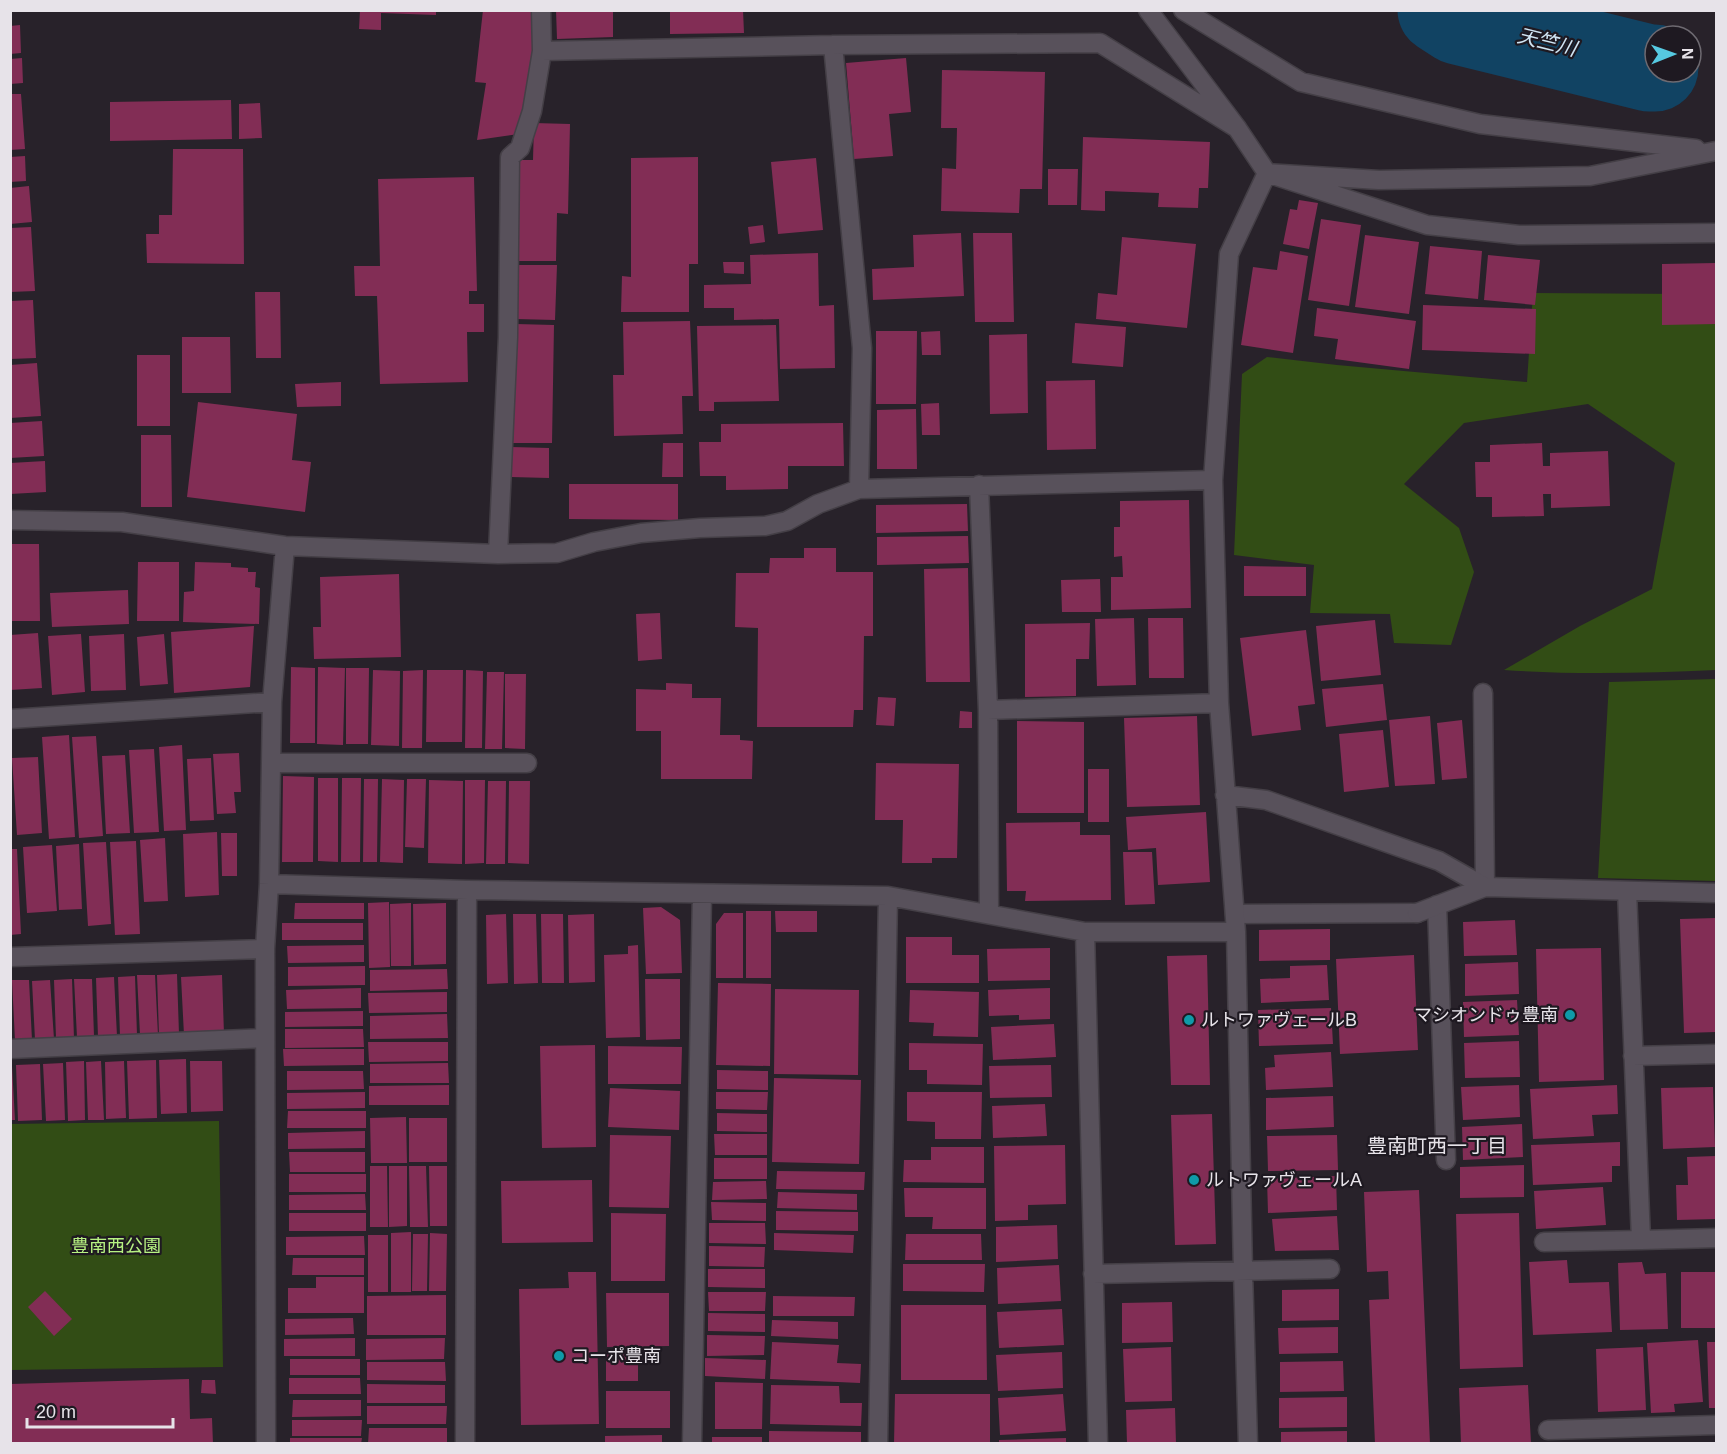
<svg xmlns="http://www.w3.org/2000/svg" width="1727" height="1454" font-family="Arial,'Noto Sans JP',sans-serif">
  <style>
    .green { fill: #324d15 }
    .lines { fill: none; stroke-linecap: round; stroke-linejoin: round }
    .river { stroke: #114363; stroke-width: 87 }
    .building { fill: #822d55 }
    .lane-casing { stroke: #443f46; stroke-width: 21 }
    .street-casing { stroke: #443f46; stroke-width: 21 }
    .lane { stroke: #58515b; stroke-width: 18 }
    .street { stroke: #58515b; stroke-width: 18 }
    .culture-dot { fill: #0f9aa8; stroke: #1e1921; stroke-width: 2 }
    .labels { text-anchor: middle; dominant-baseline: central; stroke-width: 4.5; stroke-linejoin: round; paint-order: stroke }
    .poi-label { font-size: 18px; fill: #e7e3e9; stroke: #1e1921; text-anchor: start }
    .park-label { font-size: 18px; fill: #b7f282; stroke: #1e1921 }
    .water-label { font-size: 20px; font-style: italic; fill: #d0e5f4; stroke: #1e1921 }
    .neighbourhood-label { font-size: 20px; fill: #e7e3e9; stroke: #1e1921 }
  </style>
  <rect width="100%" height="100%" fill="#28222a"/>
  <path class="green" d="M1533,293L1686,294L1716,301V670C1646,673 1575,675 1504,670L1580,626L1652,589L1675,463L1588,404L1464,423L1404,484L1459,528L1474,572L1451,645L1394,643L1390,614L1310,613L1314,565L1234,555L1242,374L1267,357L1337,365L1527,382Z
    M1716,679V881L1598,878L1609,682Z
    M219,1121L223,1367L11,1370L10,1124Z"/>
  <g class="lines">
    <path class="river" d="M1441,10L1458,21L1649,68H1655"/>
  </g>
  <path class="building" d="M360,10H436V15L381,13V30L359,29Z
    M483,10H532L536,33L519,134L477,140L486,83L475,82Z
    M556,10H613V37L557,39Z
    M670,10H743L744,33L670,34Z
    M20,25L21,53L10,54V26Z
    M22,58L23,83L10,84V59Z
    M906,58L911,112L889,114L893,156L854,159L846,63Z
    M942,70L1045,72L1042,189H1020L1019,213L941,211L942,168L956,169L957,128H941Z
    M10,94H21L25,149L10,150Z
    M231,100L232,139L110,141V102Z
    M260,103L262,138L239,139V104Z
    M534,123L570,124L568,214L557,213L556,261H518L520,160H533Z
    M1083,137L1210,142L1208,188H1199L1198,208L1158,207L1159,193L1105,191V211L1081,210Z
    M173,149H243L244,264L147,263L146,234H159V215H172Z
    M25,156L26,181L10,182V157Z
    M698,157V264H689V312H621L622,276L631,277V158Z
    M816,158L823,230L778,234L771,162Z
    M1048,169H1078L1077,205H1048Z
    M474,177L477,291H469V304H484V332H467L468,382L380,384L377,296H355L354,266H380L378,179Z
    M29,186L32,222L10,224V188Z
    M1299,200L1318,203L1309,249L1283,244L1290,209L1297,210Z
    M1321,219L1361,225L1349,306L1308,300Z
    M763,225L765,242L750,244L748,227Z
    M31,227L35,291L10,292V228Z
    M961,233L964,296L873,300L872,269L914,267L913,235Z
    M973,233H1012L1014,322H975Z
    M1365,235L1419,242L1409,314L1355,307Z
    M1122,237L1196,244L1187,328L1096,319L1098,293L1117,295Z
    M1430,246L1482,251L1478,299L1425,294Z
    M1280,251L1308,256L1293,353L1241,345L1253,267L1277,270Z
    M818,253L819,306L834,305L835,368L780,369L779,319L734,320V308H704V285L751,284L750,255Z
    M1488,255L1540,260L1535,305L1484,300Z
    M723,262H744V274L724,273Z
    M1716,263V324L1662,325V264Z
    M517,265H557L555,320L516,319Z
    M255,292H280L281,358H256Z
    M33,300L36,358L10,359V301Z
    M1423,305L1536,309L1535,354L1422,350Z
    M1317,308L1416,321L1409,369L1335,359L1338,339L1314,336Z
    M690,321L693,396H682L683,434L614,436L613,375H624L623,322Z
    M1075,323L1126,327L1123,367L1072,363Z
    M516,324L554,325L552,443H513Z
    M776,325L779,401L714,402V411H699L697,326Z
    M876,331H917L916,404H876Z
    M940,331L941,355H922L921,332Z
    M1027,334L1028,413L990,414L989,335Z
    M182,337H230L231,393H182Z
    M137,355H170V426H137Z
    M37,363L41,416L10,418V365Z
    M1095,380L1096,449L1047,450L1046,381Z
    M341,382V406L297,407L295,384Z
    M198,402L297,414L292,460L311,462L305,512L187,497Z
    M939,403L940,435H922L921,404Z
    M916,409L917,469H877V410Z
    M42,421L44,456L10,458V423Z
    M843,423L844,466H788V489L726,490V476H700L699,442H721V424Z
    M141,435H171L172,507H141Z
    M663,443H683V477H662Z
    M1542,443L1543,466H1550V453L1608,451L1610,506L1551,508V494H1543L1544,516L1492,517V497H1476L1475,462H1490V445Z
    M511,447L549,448V478L511,477Z
    M45,461L46,492L10,494V463Z
    M569,484H678V520L569,519Z
    M1189,500L1191,608L1111,610V577H1123L1122,556L1114,557V527H1120V501Z
    M967,504L968,531L876,533V505Z
    M968,536L969,563L877,565V537Z
    M10,544H39L40,621H10Z
    M804,548H836V572H873V636H864L863,710H854L853,727H757L758,628L735,627L736,573H769L770,558H804Z
    M138,562H179V621H137Z
    M195,562L231,563V567L248,568V572H256L255,587L260,588L259,624L183,622L184,592L194,591Z
    M1244,566L1306,567V596H1244Z
    M968,568L970,682H926L924,569Z
    M399,574L401,657L314,659L313,627H321L320,577Z
    M1100,579L1101,612H1062L1061,580Z
    M128,590L129,624L52,627L50,593Z
    M660,613L662,659L638,661L636,614Z
    M1134,618L1136,685L1097,686L1095,619Z
    M1148,618H1183L1184,678H1149Z
    M1375,620L1381,675L1321,681L1316,626Z
    M1090,623L1089,659H1076V696L1025,697V624Z
    M254,626L250,687L174,693L171,632Z
    M1306,630L1315,704L1298,706L1301,730L1252,736L1240,638Z
    M38,633L42,688L10,690V635Z
    M81,634L85,692L52,695L48,636Z
    M124,634L126,690L91,691L89,636Z
    M164,634L168,684L140,686L137,637Z
    M291,667L315,668V743H290Z
    M318,667L345,668L343,745L317,744Z
    M346,668H369L368,744H346Z
    M373,670L400,671L399,746L371,745Z
    M423,670L422,748H402L403,671Z
    M427,670H463L462,742H426Z
    M466,670L483,671L482,748H465Z
    M487,672H504L502,749H485Z
    M505,674H526L525,749L505,748Z
    M666,683L692,684V698H721L720,735H740V740L753,741L752,779H661V731H636V689L666,690Z
    M1383,684L1387,720L1326,727L1322,689Z
    M878,697L896,698L894,726L876,725Z
    M960,711L972,712V728H959Z
    M1197,716L1200,805L1127,807L1124,718Z
    M1430,716L1435,784L1395,786L1389,720Z
    M1462,720L1467,778L1442,780L1437,723Z
    M1017,721L1084,722V813H1017Z
    M1383,730L1389,787L1344,792L1339,734Z
    M69,735L75,837L49,839L42,737Z
    M96,736L103,836L79,838L72,737Z
    M182,745L186,830L164,831L159,747Z
    M154,749L159,832L134,833L129,750Z
    M239,753L241,792H234L236,813L217,814L213,754Z
    M125,755L130,833L106,834L102,756Z
    M38,757L42,833L17,835L12,758Z
    M211,758L214,820L190,821L187,759Z
    M876,763L959,764L957,858H932V863H902L903,820H875Z
    M1088,769H1109V822H1088Z
    M283,776L314,777L313,862H282Z
    M318,778H338V862L318,861Z
    M342,778H361L360,862H341Z
    M364,779H378L377,862H363Z
    M382,779L404,780L403,863L380,862Z
    M407,779H426L424,848L405,847Z
    M429,780L463,781L462,864L428,863Z
    M465,780H485L484,863L465,864Z
    M488,781H506L505,864H486Z
    M509,781H530L529,864L508,863Z
    M1206,812L1210,882L1158,885L1156,848L1128,850L1126,817Z
    M1080,822V835H1110L1111,900L1025,901L1026,891H1007L1006,823Z
    M217,832L219,895L185,897L183,834Z
    M221,833H237V876H222Z
    M165,838L168,901L144,902L140,840Z
    M136,841L140,934L115,935L110,842Z
    M106,842L111,924L88,926L83,843Z
    M79,844L82,909L59,910L56,846Z
    M52,845L57,911L27,913L23,847Z
    M10,849H17L21,934L10,935Z
    M1123,852H1152L1155,904L1125,905Z
    M389,902L390,967L369,968L368,903Z
    M295,903H364V919H294Z
    M411,903V966H391L390,904Z
    M446,903V964L414,965L413,904Z
    M661,907L680,920L682,973L646,974L643,908Z
    M746,911H771V978H746Z
    M775,911H817V932H776Z
    M724,913H743V978H716V924Z
    M506,914L508,983L487,984L486,915Z
    M513,914H536L538,983L514,984Z
    M541,914H563L564,983H542Z
    M594,914L595,982L569,983L568,915Z
    M1716,918V1032L1684,1033L1680,919Z
    M1515,920L1517,955L1464,956L1463,922Z
    M282,923H363V940H282Z
    M1330,929V960L1259,961V930Z
    M906,937H952V955H979V983H906Z
    M364,945V962L288,963L287,946Z
    M638,945L640,1037L606,1038L604,955L628,954V946Z
    M1050,948V980L988,981L987,949Z
    M1601,948L1604,1080L1539,1082L1536,949Z
    M1207,955L1210,1085H1171L1167,956Z
    M1414,955L1418,1050L1340,1054L1336,959Z
    M1518,962L1519,994L1465,996V964Z
    M1327,965L1329,1000L1261,1003L1260,979L1290,978V966Z
    M365,966V985L288,986V967Z
    M447,969L448,989L370,991V970Z
    M177,974L179,1034L159,1035L157,975Z
    M137,975H155L158,1035H140Z
    M222,975L224,1034L184,1035L181,977Z
    M135,976L137,1035L120,1036L118,977Z
    M114,977L117,1036L98,1037L96,978Z
    M72,979L74,1038H56L54,980Z
    M74,979H92L94,1036L77,1037Z
    M645,979H680V1039L646,1040Z
    M12,980H29L32,1040L15,1041Z
    M50,980L54,1039L35,1040L32,981Z
    M718,983L771,984L770,1066L716,1065Z
    M361,988V1008L287,1009L286,990Z
    M1050,988V1019L1019,1020V1015L989,1016L988,990Z
    M775,989L859,990L858,1075L774,1074Z
    M910,990L979,992L978,1037L933,1036L934,1023L909,1022Z
    M447,992V1012L369,1013L368,993Z
    M1517,1000L1519,1035L1464,1037L1463,1002Z
    M1331,1008L1333,1044L1259,1046L1258,1010Z
    M363,1011V1026L285,1027V1012Z
    M447,1014L448,1038L370,1039V1016Z
    M1054,1024L1056,1057L993,1060L991,1027Z
    M285,1029H363L364,1047L285,1048Z
    M1519,1041L1520,1077L1465,1078L1464,1043Z
    M368,1042H448V1061L369,1062Z
    M909,1043L983,1044L982,1085L927,1084V1070H909Z
    M595,1045L596,1147L542,1148L540,1046Z
    M608,1046L682,1047L681,1084H608Z
    M283,1049H364V1065L284,1066Z
    M1331,1052L1333,1087L1266,1090L1265,1068L1275,1067L1274,1055Z
    M186,1059L187,1113L161,1114L159,1060Z
    M156,1060L157,1118L129,1119L127,1061Z
    M84,1061L85,1120L68,1121L66,1062Z
    M101,1061L104,1120H88L86,1062Z
    M124,1061L126,1118L106,1119L105,1062Z
    M190,1061H222L223,1111L191,1112Z
    M63,1063L65,1120L46,1121L43,1064Z
    M448,1063L449,1083H370V1064Z
    M40,1064L42,1120L18,1121L16,1065Z
    M1051,1065L1052,1097L990,1098L989,1066Z
    M10,1066H12L15,1120H10Z
    M717,1070L768,1071V1090L717,1089Z
    M287,1071H363L364,1089L287,1090Z
    M774,1078L861,1080L859,1164L772,1162Z
    M449,1085V1105H369V1086Z
    M1519,1085L1520,1117L1463,1120L1461,1087Z
    M1617,1085L1618,1114L1592,1115L1594,1136L1533,1139L1530,1089Z
    M1713,1087L1715,1147L1663,1149L1661,1088Z
    M610,1088L680,1091L679,1130L608,1127Z
    M365,1092V1108L287,1109V1093Z
    M716,1092H768L767,1110L716,1109Z
    M907,1092H982L981,1139H935V1122L907,1121Z
    M1333,1096L1334,1127L1266,1130V1098Z
    M1045,1104L1047,1136L993,1138L992,1106Z
    M288,1111H366V1128H287Z
    M717,1113L767,1114V1132L717,1131Z
    M1212,1114L1216,1244L1175,1245L1171,1115Z
    M406,1117L407,1163H371L370,1118Z
    M409,1118H447V1162H409Z
    M1522,1124L1523,1157L1463,1160L1462,1127Z
    M365,1131V1148L288,1149V1133Z
    M714,1134H767V1155H715Z
    M610,1135L671,1136L669,1208L609,1207Z
    M1337,1135L1338,1170L1268,1171L1267,1136Z
    M1620,1142V1166H1612V1182L1533,1185L1531,1145Z
    M1065,1145L1066,1204L1028,1205V1220L995,1221L994,1146Z
    M931,1147H984V1183L903,1182L904,1160H931Z
    M289,1152H365V1172H290Z
    M1716,1156V1219L1677,1220L1676,1185H1688L1687,1157Z
    M714,1158H767V1179H714Z
    M1524,1165V1197L1460,1198V1167Z
    M370,1166H387L388,1227H370Z
    M389,1166H407V1226L389,1227Z
    M409,1166H426L428,1227H410Z
    M429,1166H447V1226H430Z
    M777,1171L865,1172L864,1190L776,1189Z
    M289,1174H366V1192H289Z
    M1336,1176L1337,1210L1268,1213L1267,1179Z
    M592,1180L593,1242L502,1243L501,1181Z
    M766,1181L767,1199L712,1200L713,1182Z
    M1603,1187L1606,1225L1536,1229L1534,1191Z
    M904,1188H986V1229H932L933,1217H905Z
    M1419,1190L1430,1444H1375L1369,1300L1389,1299L1388,1271L1367,1272L1364,1192Z
    M778,1192L857,1194V1210L777,1208Z
    M365,1194L366,1210H289V1195Z
    M711,1202L766,1203V1221L712,1220Z
    M776,1211L858,1212V1231L776,1230Z
    M289,1213H366V1231H289Z
    M611,1213L666,1214L665,1281H611Z
    M1519,1213L1523,1367L1460,1369L1456,1214Z
    M1337,1216L1339,1250L1275,1251L1272,1219Z
    M709,1223H765L766,1244L709,1243Z
    M1057,1225L1058,1259L996,1262V1227Z
    M411,1232V1292H391V1233Z
    M430,1233L447,1234L446,1291H429Z
    M774,1233L854,1235L853,1253L774,1250Z
    M413,1234H428L427,1291H412Z
    M906,1234H981L982,1260H905Z
    M368,1235H388V1292H368Z
    M364,1236L365,1255H286V1237Z
    M709,1246L765,1247L764,1267L709,1266Z
    M293,1258H364V1275H292Z
    M1567,1260L1569,1283L1609,1282L1612,1332L1533,1335L1529,1262Z
    M1642,1262L1645,1274L1666,1273L1668,1329L1620,1330L1618,1263Z
    M903,1264H985L984,1292L903,1291Z
    M1059,1265L1061,1301L998,1304L997,1268Z
    M708,1269H765V1288L708,1287Z
    M568,1272H596L599,1424L521,1425L519,1289L569,1288Z
    M1681,1272H1716V1328H1681Z
    M316,1277H364V1313H288V1288H316Z
    M1339,1289V1320L1282,1321V1290Z
    M45,1291L72,1319L54,1336L28,1307Z
    M708,1292H766L765,1311H709Z
    M606,1293H669V1346L607,1347Z
    M446,1295V1335H367V1296Z
    M773,1296L855,1297L854,1316H773Z
    M1172,1302L1173,1342L1122,1343V1303Z
    M901,1305H986L987,1380H901Z
    M1062,1309L1064,1345L999,1348L997,1312Z
    M708,1313L765,1314V1332L708,1331Z
    M353,1318L354,1334L285,1335V1319Z
    M772,1320L838,1322V1339L771,1336Z
    M1338,1327V1353L1279,1354L1278,1328Z
    M707,1335L765,1336L764,1355L707,1356Z
    M355,1338V1356H284V1339Z
    M445,1338L444,1359L366,1360V1339Z
    M1698,1340L1703,1402L1674,1404L1675,1412L1651,1413L1647,1343Z
    M772,1342L839,1345L837,1363L861,1364L860,1383L770,1379Z
    M1707,1342H1716V1408H1709Z
    M1171,1347L1172,1401L1125,1402L1123,1349Z
    M1643,1347L1646,1410L1598,1412L1596,1349Z
    M606,1352L638,1353V1381H606Z
    M1062,1352L1063,1388L998,1391L996,1355Z
    M705,1358L766,1360L765,1379L705,1376Z
    M290,1359H360V1375H290Z
    M1343,1361L1344,1391L1280,1392V1362Z
    M367,1362H445L446,1381L367,1380Z
    M289,1378H360L361,1394H289Z
    M189,1379L190,1419L212,1418L213,1444H10V1384Z
    M202,1380H215L216,1394L201,1393Z
    M715,1382L763,1383L762,1429H715Z
    M367,1384L445,1385V1403H367Z
    M771,1385L839,1386L840,1403H862L861,1426L770,1424Z
    M1528,1385L1531,1444H1461L1459,1388Z
    M606,1391H670V1428H606Z
    M895,1394H990V1444H894Z
    M1063,1394L1066,1431L1000,1435L998,1398Z
    M1347,1397V1427L1279,1428V1398Z
    M293,1400H361V1416L292,1417Z
    M367,1406H447L446,1424H367Z
    M1175,1408L1176,1444H1127L1126,1410Z
    M292,1420H362L361,1436H292Z
    M369,1428H447V1444H368Z
    M769,1431L861,1432V1444H769Z
    M1347,1431V1444H1281V1432Z
    M662,1435V1444H605V1436Z
    M712,1437H762V1444H712Z
    M290,1438H362L361,1444H290Z
    M1066,1438V1444H999V1440Z"/>
  <g class="lines">
    <defs>
      <path id="lane" d="M1483,693L1485,887
        M1437,905L1446,1160
        M1235,914L1417,913"/>
      <path id="street" d="M541,10L542,51L833,45L1100,43L1237,128
        M1148,10L1237,128L1267,173L1379,180L1590,176L1716,151
        M1183,10L1301,82L1480,124L1696,149
        M833,45L862,348L859,489
        M1213,480L1219,703L1236,932L1243,1271L1248,1444
        M979,485L988,710L989,914
        M10,520L122,522L285,546L498,554L557,553L594,542L641,533L700,528L765,526L787,521L818,504L859,489L1213,480L1229,254L1267,173L1427,225L1519,235L1716,233
        M498,554L508,337L510,157L520,148L532,111L542,51
        M988,710L1219,703
        M10,719L272,702
        M272,763H527
        M1225,795L1266,800L1439,861L1485,887L1417,913
        M269,884L467,890L888,896L1085,932H1236
        M1485,887L1716,893
        M1627,891L1641,1240L1716,1238
        M1085,932L1098,1444
        M10,957L265,949
        M10,1049L265,1038
        M1633,1056L1716,1054
        M1544,1242L1641,1240
        M1093,1274L1330,1269
        M1548,1430L1716,1425
        M266,1444L265,949L269,884L272,702L285,546
        M465,1444L467,890
        M692,1444L702,894
        M878,1444L888,896"/>
    </defs>
    <use href="#lane" class="lane-casing"/>
    <use href="#street" class="street-casing"/>
    <use href="#lane" class="lane"/>
    <use href="#street" class="street"/>
  </g>
  <g class="culture-dot">
    <circle cx="1570" cy="1015" r="6"/>
    <circle cx="1189" cy="1020" r="6"/>
    <circle cx="1194" cy="1180" r="6"/>
    <circle cx="559" cy="1356" r="6"/>
  </g>
  <g class="labels">
    <g class="poi-label">
      <text x="1558" y="1015" text-anchor="end">マシオンドゥ豊南</text>
      <text x="1201" y="1020">ルトワァヴェールB</text>
      <text x="1206" y="1180">ルトワァヴェールA</text>
      <text x="571" y="1356">コーポ豊南</text>
    </g>
    <g class="park-label">
      <text x="116" y="1246">豊南西公園</text>
    </g>
    <g class="water-label">
      <text transform="translate(1547 42) rotate(14)">天竺川</text>
    </g>
    <g class="neighbourhood-label">
      <text x="1437" y="1146">豊南町西一丁目</text>
    </g>
  </g>
  <rect width="1727" height="1454" fill="none" stroke="#e7e3e9" stroke-width="24"/>
  <g transform="translate(1673 54) rotate(89)"><circle r="28" fill="#1e1921" stroke="#6e6a71" stroke-width="1.5"/>
  <path d="M0-4.5L10 22L0 15L-10 22Z" fill="#56c9e1"/>
  <text y="-9" font-size="16" font-weight="bold" text-anchor="middle" fill="#e7e3e9">N</text>
  </g>
  <path d="M27 1418v9h146v-9" fill="none" stroke="#e7e3e9" stroke-width="3"/>
  <text x="36" y="1418" font-size="18" fill="#e7e3e9" stroke="#1e1921" stroke-width="4.5" paint-order="stroke">20 m</text>
</svg>
